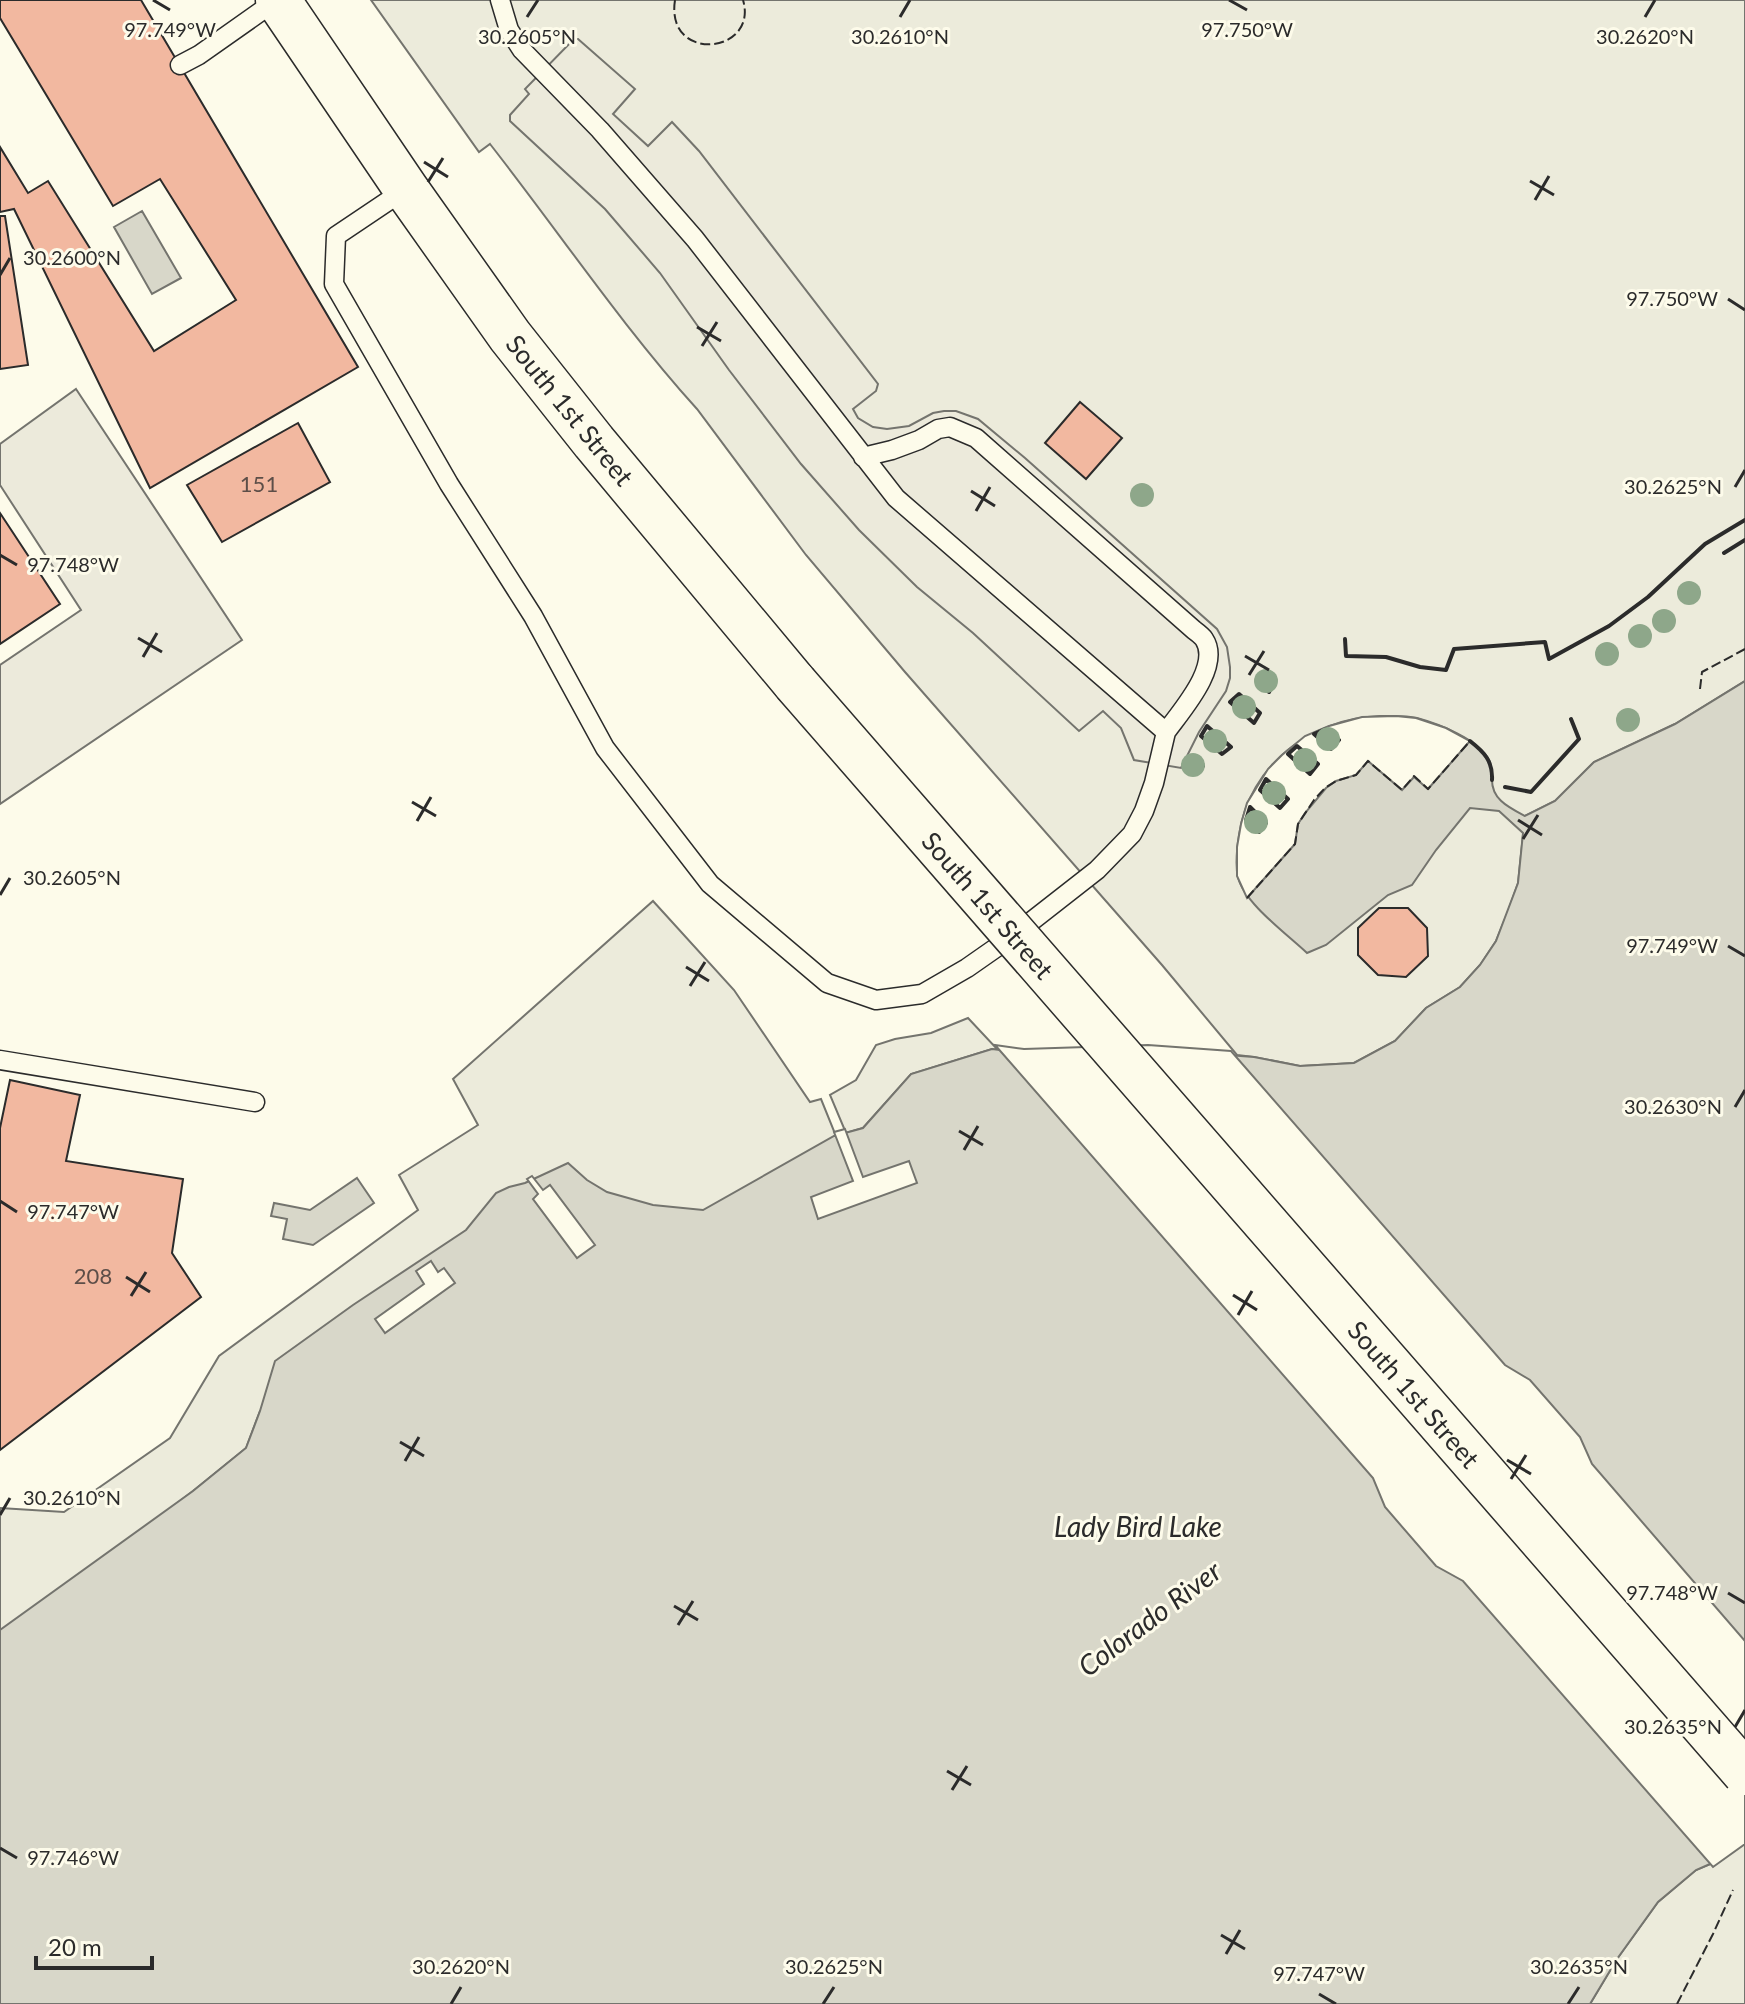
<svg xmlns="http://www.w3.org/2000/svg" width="1745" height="2004" font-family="Lato,sans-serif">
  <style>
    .green { fill: #ecebdb; stroke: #74746e; stroke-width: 2 }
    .parking { fill: #eceadb; stroke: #74746e; stroke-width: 2 }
    .water { fill: #d8d7c9; stroke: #74746e; stroke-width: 2 }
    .pier { fill: #fdfbea; stroke: #74746e; stroke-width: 2 }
    .building { fill: #f2b8a0; stroke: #2b2b2b; stroke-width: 2 }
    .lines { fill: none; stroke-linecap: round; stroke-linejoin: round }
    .lane-casing { stroke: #2b2b2b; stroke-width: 21 }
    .primary-casing { stroke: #2b2b2b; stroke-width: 47 }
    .lane { stroke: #fdfbea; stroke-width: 18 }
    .primary { stroke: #fdfbea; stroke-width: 44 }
    .primary-bridge-casing { stroke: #2b2b2b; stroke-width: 47; stroke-linecap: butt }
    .primary-bridge { stroke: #fdfbea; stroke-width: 44 }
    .fence { stroke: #2b2b2b; stroke-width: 2; stroke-dasharray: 10 4; stroke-linecap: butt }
    .wall { stroke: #2b2b2b; stroke-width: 4 }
    .tree { fill: #8ea78a }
    .ticks { fill: none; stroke: #2b2b2b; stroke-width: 3 }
    .labels { text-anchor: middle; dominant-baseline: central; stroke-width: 6; stroke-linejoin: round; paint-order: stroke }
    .number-label { font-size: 22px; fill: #5d4e48 }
    .street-label { font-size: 26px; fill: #2b2b2b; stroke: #fdfbea }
    .water-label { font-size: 28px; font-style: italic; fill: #2b2b2b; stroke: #fdfbea }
    .ticks-label { font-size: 20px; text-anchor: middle; fill: #2b2b2b; stroke: #fdfbea; stroke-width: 6; stroke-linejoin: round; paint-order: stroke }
  </style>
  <rect width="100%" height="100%" fill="#fdfbea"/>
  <path class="green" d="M371,0H1745V681L1675,724L1594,762L1555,801L1525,816L1518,883L1507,914L1496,941L1480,965L1460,987L1426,1008L1395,1041L1354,1063L1300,1066L1254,1057L1237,1055L1162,965L905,672L806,555L697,409C622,326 559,232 490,144L479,152Z
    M653,901L734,990L810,1102L821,1099L836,1136L767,1175L699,1229L260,1411L246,1448L193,1491L0,1639V1508L64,1512L170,1438L219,1356L418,1210L399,1175L478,1125L453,1079Z
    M968,1018L998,1050L992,1049L911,1074L863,1128L846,1133L830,1095L856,1080L876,1045L895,1039L931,1033Z
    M1745,1840V2004H1590L1617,1959L1658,1902L1696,1870L1710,1864Z"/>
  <path class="parking" d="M574,39H578L635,89L613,114L648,146L672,122L699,151L878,384L876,391L853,409L858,418L873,427L887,429L909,426L933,413L944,411H956L978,419L1025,458L1217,629L1227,647L1230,667V678L1226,691L1199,732L1181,768L1134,760L1121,728L1103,711L1079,731L973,633L917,587L859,530L801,464L729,370L660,273L605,209L510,121V115L529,94L525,89Z
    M76,389L242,640L0,804V665L81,610L0,485V444Z"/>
  <path class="water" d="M142,211L181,278L152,294L114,227Z
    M1745,681V1840L1710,1864L1696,1870L1658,1902L1617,1959L1590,2004H0V1630L193,1491L246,1448L260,1411L275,1361L353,1305L466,1230L496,1193L509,1187L525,1183L568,1163L587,1180L607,1192L653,1205L703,1210L834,1136L863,1128L911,1074L992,1049L1024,1053L1147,1049L1254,1057L1300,1066L1354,1063L1395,1041L1426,1008L1460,987L1480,965L1496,941L1518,883L1523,833L1499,811L1470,808L1436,850L1412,885L1388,895L1326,945L1307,953C1287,934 1244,903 1238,877C1235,865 1237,848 1239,835C1249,765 1312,718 1380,716C1392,716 1405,715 1417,718C1439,724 1478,739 1489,760C1492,766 1492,772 1492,778C1491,799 1508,807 1525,816L1555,801L1594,762L1675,724Z
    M357,1178L374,1203L313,1245L283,1239L287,1219L271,1216L274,1203L310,1210Z"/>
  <path class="pier" d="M1396,716L1416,718L1446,728L1470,741L1428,789L1414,777L1402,790L1368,761L1356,775L1336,781L1326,788L1305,813L1298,824L1295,844L1247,898L1237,876V847L1241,824L1247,803L1268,769L1282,755L1305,736L1329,726L1362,717Z
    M995,1045L1024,1049L1148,1045L1231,1051L1505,1365L1530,1380L1580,1437L1592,1464L1745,1641V1844L1713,1867L1463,1581L1436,1566L1385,1507L1373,1478Z
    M845,1129L863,1177L909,1161L917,1183L818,1219L811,1197L853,1181L834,1132Z
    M532,1176L543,1190L550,1185L595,1245L577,1258L533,1199L538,1194L527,1179Z
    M431,1261L438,1272L444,1268L455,1283L385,1333L375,1319L424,1284L416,1271Z"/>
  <path class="building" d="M0,0H141L358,367L150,488L14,209L0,212V147L28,193L48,181L154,351L236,300L160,179L113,206L0,18Z
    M0,216H5L28,365L0,369Z
    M1080,402L1122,438L1086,479L1045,443Z
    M298,423L330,482L222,542L187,485Z
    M0,513L60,604L0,644Z
    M1379,908H1408L1427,928L1428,956L1406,977L1378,975L1358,955V928Z
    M10,1080L80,1095L66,1161L183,1179L172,1253L201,1297L0,1450V1128Z"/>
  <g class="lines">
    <defs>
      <path id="lane" d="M180,65L199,55L277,0
        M406,189L336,236L334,284L449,484L533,616L605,748L710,884L827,983L876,1000L922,994L967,968L1010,938L1097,870L1132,834L1144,811L1154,783L1166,732L896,498L695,239L600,130L522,50L509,30L500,0
        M863,457L892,450L919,440L938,429L950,427L976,438L1194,630C1198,633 1202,636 1204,639C1222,666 1181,711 1166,732
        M0,1060L255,1102"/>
      <path id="primary" d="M278,0L406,189L510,336L594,442L795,683"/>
    </defs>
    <use href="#lane" class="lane-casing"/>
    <use href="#primary" class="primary-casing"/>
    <use href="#lane" class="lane"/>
    <use href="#primary" class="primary"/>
    <defs>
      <path id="primary-bridge" d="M795,683L1745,1773"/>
    </defs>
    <use href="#primary-bridge" class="primary-bridge-casing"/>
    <use href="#primary-bridge" class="primary-bridge"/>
    <path class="fence" d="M675,0C665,64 759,54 743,0
      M1700,689L1702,672L1745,649
      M1247,898L1295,844L1298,824L1314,800L1325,788L1336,781L1356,775L1368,761L1402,790L1414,776L1428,789L1470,741
      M1677,2004L1713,1934L1733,1890"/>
    <path class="wall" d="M1724,553L1745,540
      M1345,639L1346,656L1386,657L1420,667L1446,670L1454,649L1545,642L1549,659L1609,626L1648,597L1705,544L1745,520
      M1267,676L1274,682L1269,692L1257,682Z
      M1239,694L1260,713L1254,723L1230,702Z
      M1207,726L1231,747L1222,754L1201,736Z
      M1326,729L1339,740L1331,749L1314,734Z
      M1470,741C1484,752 1493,761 1492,780
      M1297,746L1318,764L1310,774L1288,754Z
      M1191,756L1203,766L1194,773L1187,767Z
      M1266,779L1288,799L1280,808L1260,790Z
      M1505,787L1531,792L1579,739L1571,719
      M1250,807L1266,823L1259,832L1246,820Z"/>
  </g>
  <g class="tree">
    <circle cx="1142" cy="495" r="12"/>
    <circle cx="1689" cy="593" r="12"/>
    <circle cx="1664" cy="621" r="12"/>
    <circle cx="1640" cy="636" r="12"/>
    <circle cx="1607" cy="654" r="12"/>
    <circle cx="1266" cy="681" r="12"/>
    <circle cx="1244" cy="707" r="12"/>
    <circle cx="1628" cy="720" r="12"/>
    <circle cx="1328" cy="739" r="12"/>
    <circle cx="1215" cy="741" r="12"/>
    <circle cx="1305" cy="760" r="12"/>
    <circle cx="1193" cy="765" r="12"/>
    <circle cx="1274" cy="793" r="12"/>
    <circle cx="1256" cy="822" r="12"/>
  </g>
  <path class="ticks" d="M153,0L170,10M1229,0L1247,10M527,17L538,0M900,17L910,0M1645,17L1655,0M424,162L448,177M1530,181L1554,195M428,182L443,158M1535,200L1549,176M0,275L10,258M1728,299L1745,310M697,327L721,341M702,346L717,322M1735,487L1745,470M971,491L995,506M976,511L990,487M0,555L17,565M138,638L162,652M1245,656L1269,670M143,657L157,633M1249,675L1264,651M412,802L436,816M1518,820L1542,835M417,821L431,797M1523,839L1538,815M0,895L10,878M1728,946L1745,956M686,967L709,981M690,986L705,962M1735,1107L1745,1090M959,1131L983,1145M964,1150L978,1126M0,1201L17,1212M126,1277L150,1292M1233,1295L1257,1310M131,1296L146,1272M1238,1315L1252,1291M400,1442L424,1456M1507,1460L1531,1474M405,1461L419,1437M1511,1479L1526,1455M0,1515L10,1498M1728,1593L1745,1603M674,1606L698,1620M678,1625L693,1601M1735,1727L1745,1710M947,1771L971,1785M952,1790L967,1766M0,1848L17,1858M1221,1935L1245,1949M1226,1954L1240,1930M1319,1994L1336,2004M451,2004L461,1987M823,2004L834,1987M1568,2004L1579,1987"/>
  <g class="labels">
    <g class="number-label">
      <text x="259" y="483">151</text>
      <text x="93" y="1275">208</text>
    </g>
    <g class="street-label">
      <text transform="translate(570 410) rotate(51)">South 1st Street</text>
      <text transform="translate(988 905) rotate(49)">South 1st Street</text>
      <text transform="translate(1414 1394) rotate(49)">South 1st Street</text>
    </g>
    <g class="water-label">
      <text x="1138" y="1526">Lady Bird Lake</text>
      <text transform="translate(1149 1618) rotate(-37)">Colorado River</text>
    </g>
  </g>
  <g class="ticks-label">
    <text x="170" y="37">97.749°W</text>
    <text x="1247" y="37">97.750°W</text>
    <text x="527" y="44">30.2605°N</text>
    <text x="1645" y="44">30.2620°N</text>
    <text x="900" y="44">30.2610°N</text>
    <text x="72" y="265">30.2600°N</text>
    <text x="1672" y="306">97.750°W</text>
    <text x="1673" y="494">30.2625°N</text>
    <text x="73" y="572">97.748°W</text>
    <text x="72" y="885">30.2605°N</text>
    <text x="1672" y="953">97.749°W</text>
    <text x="1673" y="1114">30.2630°N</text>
    <text x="73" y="1219">97.747°W</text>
    <text x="72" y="1505">30.2610°N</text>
    <text x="1672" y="1600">97.748°W</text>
    <text x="1673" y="1734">30.2635°N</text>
    <text x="73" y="1865">97.746°W</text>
    <text x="461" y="1974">30.2620°N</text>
    <text x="834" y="1974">30.2625°N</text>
    <text x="1579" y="1974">30.2635°N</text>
    <text x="1319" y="1981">97.747°W</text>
  </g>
  <path d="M36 1956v12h116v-12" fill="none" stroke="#2b2b2b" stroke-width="4"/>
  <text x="48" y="1956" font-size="24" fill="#2b2b2b" stroke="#fdfbea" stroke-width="6" paint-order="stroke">20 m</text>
</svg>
